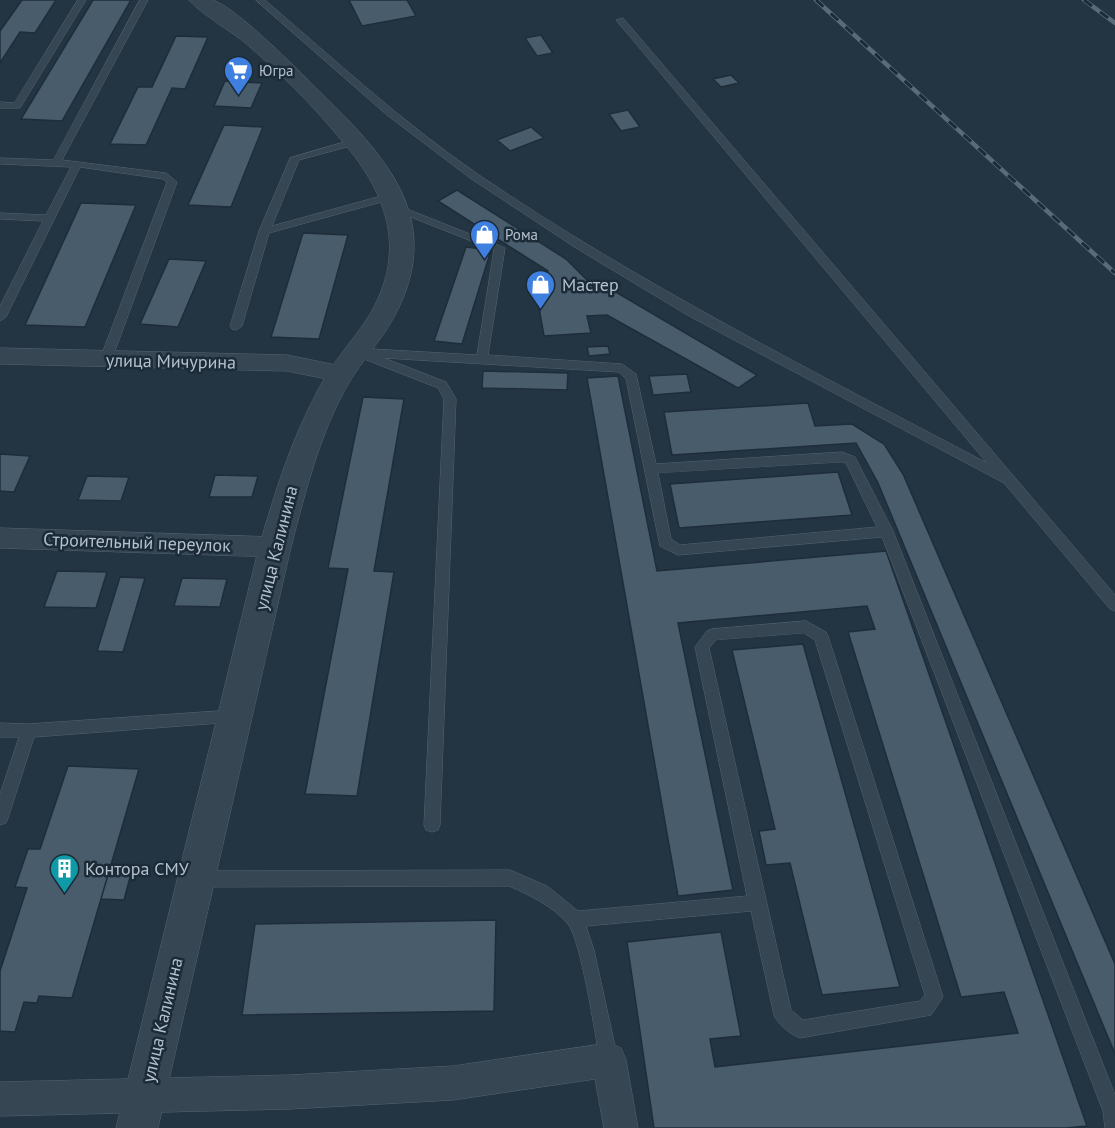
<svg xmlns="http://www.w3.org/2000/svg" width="1115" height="1128" font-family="'PT Sans',sans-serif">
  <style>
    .building { fill: #485c6c; stroke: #1e2d3a; stroke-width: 1.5 }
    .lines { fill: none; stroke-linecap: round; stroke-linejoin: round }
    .service-casing { stroke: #556470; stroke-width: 1 }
    .minor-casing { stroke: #556470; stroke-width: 1 }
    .tertiary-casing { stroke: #556470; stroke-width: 1 }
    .service { fill: #374653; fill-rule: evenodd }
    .minor { fill: #374653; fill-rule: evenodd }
    .tertiary { fill: #374653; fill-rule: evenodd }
    .rail-casing { stroke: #596a7a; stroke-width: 4.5 }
    .rail { stroke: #1c2b38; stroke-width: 3; stroke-dasharray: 10; stroke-linecap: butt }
    .labels { text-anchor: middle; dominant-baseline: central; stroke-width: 5; stroke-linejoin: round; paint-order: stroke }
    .far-poi-label { font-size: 15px; fill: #b4c1cd; stroke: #1c2b38; text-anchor: start }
    .poi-label { font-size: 18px; fill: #b4c1cd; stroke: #1c2b38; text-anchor: start }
    .street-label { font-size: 18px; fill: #b4c1cd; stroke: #1c2b38 }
  </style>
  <rect width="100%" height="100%" fill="#233443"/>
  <path class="building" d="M22,0H56L35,33L20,32L0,63V31Z
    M93,0H131L62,121L21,119Z
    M349,0H407L416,16L362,26Z
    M541,35L553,53L537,56L525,38Z
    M176,36L208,37L185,89L172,88L146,145L110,144L138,87H152Z
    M731,75L739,83L721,87L713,79Z
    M225,81L262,83L251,108L214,106Z
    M628,110L640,127L621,131L609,114Z
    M224,125L263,127L231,207L188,205Z
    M531,127L544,138L510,151L497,140Z
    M457,190L566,259L595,288H609L757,375L738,388L607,315L587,316L591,333L544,336L535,285L548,271L438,201Z
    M81,203L136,205L85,327L25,325Z
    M303,233L348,235L319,339L271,337Z
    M466,247L491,250L462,344L434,341Z
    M169,259L206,261L178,327L140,324Z
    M608,346L610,354L589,356L587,347Z
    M483,371L568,373L567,390L482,388Z
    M687,374L691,392L653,395L649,376Z
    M618,376L657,571L886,551L1087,1126L1066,1128H654L627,942L721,932L741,1036L710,1039L715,1067L1018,1033L1004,992L961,997L848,632L875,629L867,606L678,623L733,890L678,896L587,378Z
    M363,397L404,399L374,571L394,572L357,796L305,794L348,569L328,568Z
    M808,403L815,426L852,424L884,444L903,474L1115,964V1054L878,483L856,443L672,455L664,412Z
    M0,454L30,456L14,492L0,491Z
    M838,472L852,515L679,528L670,484Z
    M215,475L258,476L252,497H209Z
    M87,476L129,477L121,501L78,500Z
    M57,571L107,572L96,608L44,607Z
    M120,577L145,578L123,652L97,651Z
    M182,578L227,579L220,607L174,606Z
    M803,644L900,987L822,995L790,863L766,865L759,831L775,829L732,650Z
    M68,766L139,769L72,998L39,996L37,1003L24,1002L15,1032L0,1031V971L27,888L15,887L28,849H40Z
    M111,864L133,866L124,900L101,899Z
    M496,920L494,1011L242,1015L255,924Z"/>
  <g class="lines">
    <defs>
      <path id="service" d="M78,0H86L20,108H0V102L14,103Z
        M140,0H148L62,160L166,173L177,182L112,359L106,363L100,359L167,182L163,179L80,167L6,317L0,321V306L43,221L0,219V213L46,215L71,167L0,164V158L53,160Z
        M256,0H265C335,60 403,123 479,175C641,285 815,372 987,463L616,20L623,18L1115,595V611L1110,609L1004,483L689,316L576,248L470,178L387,115Z
        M355,139L358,140V144L299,160L272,226L392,193L397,196L396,198L269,233L242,326L236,330L232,329L230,326L259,231L290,158Z
        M397,205L505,248L488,355L622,364L636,374L656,464L842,452L855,457L893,531L1115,1095V1128H1105L1103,1111L882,537L678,555L660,546L626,379L619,372L384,358L446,382L456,399L440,825L438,830L432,832L426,830L424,825L444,399L438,388L354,355L352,352L358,348L367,351L372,349L477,355L494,250L393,210V206ZM842,462L846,463L877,527L680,545L671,539L658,473Z
        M806,621L826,632L828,636L943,997L931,1015L800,1038C790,1034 778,1025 774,1015L751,911L586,926L594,950L618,1060L615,1066L609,1069L603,1066L600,1060C595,1034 581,940 568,924C554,907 528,894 509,886L198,887L192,884L190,879L192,874L198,871L510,870L547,886L578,911L747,896L695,647L707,631L712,629ZM804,633L815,640L925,995L920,1001L803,1020L791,1010L709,648L716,640Z
        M234,710L239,711L241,716L239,721L234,722L34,737L8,818L6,823L0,825V794L19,737H0V723L28,724Z"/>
      <path id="minor" d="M0,348L287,355L341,366L349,369L352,374L349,379L341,382L287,371L0,364Z
        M0,528L275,537L284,540L288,547L284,554L275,557L0,548Z
        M609,1043L621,1048L626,1060L638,1128H604L595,1079L453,1100L290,1109L0,1116V1082L290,1075L453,1066Z"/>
      <path id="tertiary" d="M189,0C196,0 205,0 212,0C232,4 292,64 309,81C378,149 450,214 394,317C382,340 363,359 350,381C320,432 306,490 291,547L158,1128H116L259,547C275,492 291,440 318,390C331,364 351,343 367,319C408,254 389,195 342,141C313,105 278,71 243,41C230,31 196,10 189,0Z"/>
    </defs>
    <use href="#service" class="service-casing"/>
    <use href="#minor" class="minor-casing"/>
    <use href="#tertiary" class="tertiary-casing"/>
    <use href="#service" class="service"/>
    <use href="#minor" class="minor"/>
    <use href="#tertiary" class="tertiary"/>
    <defs>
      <path id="rail" d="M816,0L1115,273
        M1084,0L1115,23"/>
    </defs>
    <use href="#rail" class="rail-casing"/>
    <use href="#rail" class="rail"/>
  </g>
  <defs>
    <symbol id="supermarket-pin" viewBox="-11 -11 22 30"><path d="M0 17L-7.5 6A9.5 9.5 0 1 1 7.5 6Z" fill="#3f7fe0" stroke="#1c2b38"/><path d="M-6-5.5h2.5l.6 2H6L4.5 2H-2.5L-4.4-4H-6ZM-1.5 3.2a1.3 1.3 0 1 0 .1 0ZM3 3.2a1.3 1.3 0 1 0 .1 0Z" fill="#fff"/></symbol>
    <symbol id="shop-pin" viewBox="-11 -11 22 30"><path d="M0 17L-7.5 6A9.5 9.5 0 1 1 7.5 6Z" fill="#3f7fe0" stroke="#1c2b38"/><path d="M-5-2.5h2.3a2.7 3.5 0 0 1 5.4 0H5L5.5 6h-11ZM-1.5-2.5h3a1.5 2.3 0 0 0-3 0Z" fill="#fff"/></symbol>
    <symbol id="building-pin" viewBox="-11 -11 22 30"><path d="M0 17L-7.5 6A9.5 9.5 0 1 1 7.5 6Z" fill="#0f9aa8" stroke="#1c2b38"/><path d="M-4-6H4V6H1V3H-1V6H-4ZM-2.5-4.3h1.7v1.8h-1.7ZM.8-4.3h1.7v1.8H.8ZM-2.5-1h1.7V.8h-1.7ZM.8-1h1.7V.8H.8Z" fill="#fff"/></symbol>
  </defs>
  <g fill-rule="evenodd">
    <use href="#supermarket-pin" x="222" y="54" width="33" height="45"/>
    <use href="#shop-pin" x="468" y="218" width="33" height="45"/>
    <use href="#shop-pin" x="524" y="268" width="33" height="45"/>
    <use href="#building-pin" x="48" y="852" width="33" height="45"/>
  </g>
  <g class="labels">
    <g class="far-poi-label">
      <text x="259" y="70">Югра</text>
      <text x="505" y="234">Рома</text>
    </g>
    <g class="poi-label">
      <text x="562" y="284">Мастер</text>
      <text x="85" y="868">Контора СМУ</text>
    </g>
    <g class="street-label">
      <text transform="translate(171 361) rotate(1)">улица Мичурина</text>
      <text transform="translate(137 542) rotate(2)">Строительный переулок</text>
      <text transform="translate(276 548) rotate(-76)">улица Калинина</text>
      <text transform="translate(162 1020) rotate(-77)">улица Калинина</text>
    </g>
  </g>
</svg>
